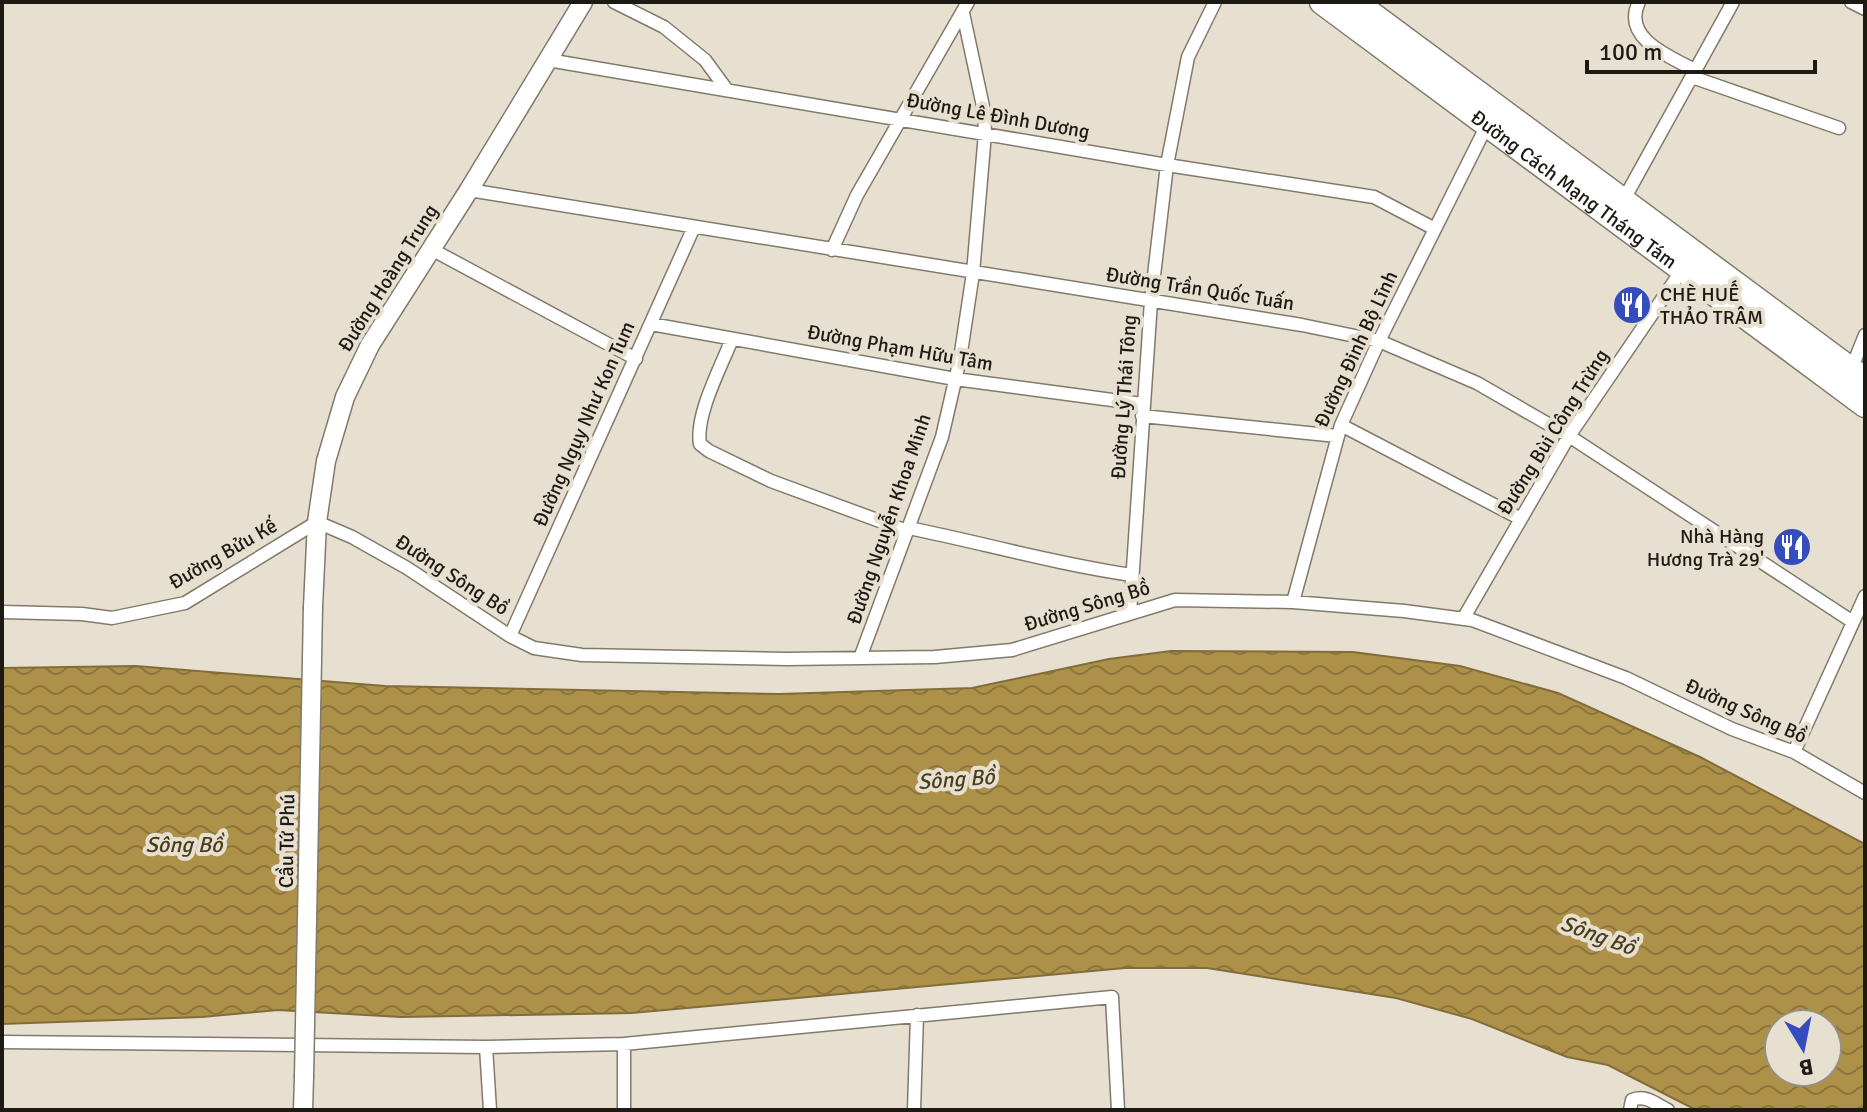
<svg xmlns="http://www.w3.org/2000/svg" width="1867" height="1112" font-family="Signika,sans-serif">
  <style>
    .water { fill: url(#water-waves); stroke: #826d39; stroke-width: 2; fill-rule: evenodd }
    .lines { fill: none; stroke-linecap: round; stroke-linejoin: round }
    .street-casing { stroke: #807a6b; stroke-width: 15 }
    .secondary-casing { stroke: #807a6b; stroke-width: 21 }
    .highway-casing { stroke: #807a6b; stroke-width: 27 }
    .street { stroke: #fff; stroke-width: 12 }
    .secondary { stroke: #fff; stroke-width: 18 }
    .highway { stroke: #fff; stroke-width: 24 }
    .secondary-bridge-casing { stroke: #807a6b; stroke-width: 21; stroke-linecap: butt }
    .secondary-bridge { stroke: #fff; stroke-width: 18 }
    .labels { text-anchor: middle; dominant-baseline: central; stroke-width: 8; stroke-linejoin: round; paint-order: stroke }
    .street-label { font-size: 20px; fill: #1d1a14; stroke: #e7e0d0 }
    .poi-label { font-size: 20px; fill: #1d1a14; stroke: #e7e0d0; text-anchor: start }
    .water-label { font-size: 22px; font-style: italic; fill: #493d1c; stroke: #e7e0d0 }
  </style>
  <defs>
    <pattern id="water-waves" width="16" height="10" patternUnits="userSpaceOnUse" patternTransform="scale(2)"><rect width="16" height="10" fill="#ad9149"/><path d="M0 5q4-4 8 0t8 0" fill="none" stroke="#8c763c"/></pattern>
  </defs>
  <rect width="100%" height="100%" fill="#e7e0d0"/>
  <path class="water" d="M1171,651L1353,652L1460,666L1558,693L1700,757L1865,844V1110H1696L1608,1065L1567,1057L1472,1019L1396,998L1207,968H1125L632,1013L401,1017L278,1010L202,1017L2,1024V668L136,666L385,686L779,694L972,688L1109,659ZM1779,1024H1827V1072H1779Z"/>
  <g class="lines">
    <defs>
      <path id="street" d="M614,2L664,27L705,60L727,90
        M1639,2C1621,38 1670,57 1695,70
        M1851,2L1865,9
        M548,60L1167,165L1374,197L1435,229
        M1692,77L1839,128
        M469,190L1302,325L1379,341L1477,383L1569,436L1853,622
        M1623,201L1733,2
        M431,249L636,359
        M832,250L857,195L968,2
        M651,324L955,379L1142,404
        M732,339C721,367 695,415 700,444L709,451L771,481L907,531
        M1851,370L1865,335
        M1142,416L1337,436
        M1341,425L1521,519
        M909,528C983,543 1056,564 1132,575
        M1293,602L1341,425L1379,341L1487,125
        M2,612L82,614L112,618L185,603L317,522L352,537L407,568L510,636L534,648L582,655L787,659L935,657L1012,650L1175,600L1293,602L1404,611L1472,620L1626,678L1732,729L1794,752L1865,793
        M1130,613L1151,301L1167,165L1188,57L1215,2
        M1463,619L1569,436L1682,270
        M510,636L694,227
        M860,658L942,437L960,359L973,273L985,133L984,111L963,13
        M1794,752L1865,596
        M2,1042L486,1047L624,1044L1112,997L1118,1110
        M486,1047L490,1110
        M624,1110V1044
        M914,1110L917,1015
        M1630,1110L1632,1100C1645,1094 1656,1104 1668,1110"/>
      <path id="secondary" d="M313,607L317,522L326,461L345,397L370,345L469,190L583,2
        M303,1110L304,1077"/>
      <g id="highway">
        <path id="s1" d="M1322,2L1865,405"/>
        <path d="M1355,2L1865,380"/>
      </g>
    </defs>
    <use href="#street" class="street-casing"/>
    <use href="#secondary" class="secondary-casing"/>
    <use href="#highway" class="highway-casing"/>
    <use href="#street" class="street"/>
    <use href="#secondary" class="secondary"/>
    <use href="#highway" class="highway"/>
    <defs>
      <path id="secondary-bridge" d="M304,1077L313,607"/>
    </defs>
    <use href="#secondary-bridge" class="secondary-bridge-casing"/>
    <use href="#secondary-bridge" class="secondary-bridge"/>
  </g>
  <defs>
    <symbol id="restaurant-disc" viewBox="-11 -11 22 22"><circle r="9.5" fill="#354cbe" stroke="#e7e0d0"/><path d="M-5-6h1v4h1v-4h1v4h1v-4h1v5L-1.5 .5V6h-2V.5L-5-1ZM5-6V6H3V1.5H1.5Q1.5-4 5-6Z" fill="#fff"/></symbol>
  </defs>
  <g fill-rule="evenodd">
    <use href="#restaurant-disc" x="1610" y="283" width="44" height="44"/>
    <use href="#restaurant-disc" x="1770" y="525" width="44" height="44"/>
  </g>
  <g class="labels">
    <g class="street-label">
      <text transform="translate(998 116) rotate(10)">Đường Lê Đình Dương</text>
      <text stroke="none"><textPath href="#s1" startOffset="314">Đường Cách Mạng Tháng Tám</textPath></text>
      <text transform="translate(388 278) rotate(-58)">Đường Hoàng Trung</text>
      <text transform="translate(1200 289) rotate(9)">Đường Trần Quốc Tuấn</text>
      <text transform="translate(900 348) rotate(10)">Đường Phạm Hữu Tâm</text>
      <text transform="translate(1356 349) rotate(-65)">Đường Đinh Bộ Lĩnh</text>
      <text transform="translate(1124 397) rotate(-86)">Đường Lý Thái Tông</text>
      <text transform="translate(584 424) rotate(-66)">Đường Ngụy Như Kon Tum</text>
      <text transform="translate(1553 432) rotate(-58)">Đường Bùi Công Trừng</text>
      <text transform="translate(889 519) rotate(-71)">Đường Nguyễn Khoa Minh</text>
      <text transform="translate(223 554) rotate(-30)">Đường Bửu Kế</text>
      <text transform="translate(452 575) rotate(33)">Đường Sông Bồ</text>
      <text transform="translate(1087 606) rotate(-17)">Đường Sông Bồ</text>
      <text transform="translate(1746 711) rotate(24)">Đường Sông Bồ</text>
      <text transform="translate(287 841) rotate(-89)">Cầu Tứ Phú</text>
    </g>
    <g class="poi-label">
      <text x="1660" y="294">CHÈ HUẾ<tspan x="1660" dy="23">THẢO TRÂM</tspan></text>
      <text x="1764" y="536" text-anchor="end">Nhà Hàng<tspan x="1764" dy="23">Hương Trà 29'</tspan></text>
    </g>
    <g class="water-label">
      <text transform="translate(956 779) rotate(-4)">Sông Bồ</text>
      <text x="184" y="844">Sông Bồ</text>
      <text transform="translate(1598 935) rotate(20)">Sông Bồ</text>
    </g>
  </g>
  <rect width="1867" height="1112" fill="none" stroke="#1d1a14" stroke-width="8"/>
  <g transform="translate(1803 1048) rotate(170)"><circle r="38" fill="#e7e0d0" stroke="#969185" stroke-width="2"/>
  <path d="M0-6L14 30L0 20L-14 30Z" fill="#354cbe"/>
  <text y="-12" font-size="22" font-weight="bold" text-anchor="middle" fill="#1d1a14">B</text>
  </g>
  <path d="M1587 60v12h228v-12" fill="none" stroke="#1d1a14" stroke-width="4"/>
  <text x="1599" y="60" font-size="24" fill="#1d1a14" stroke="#e7e0d0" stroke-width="6" paint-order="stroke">100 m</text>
</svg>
